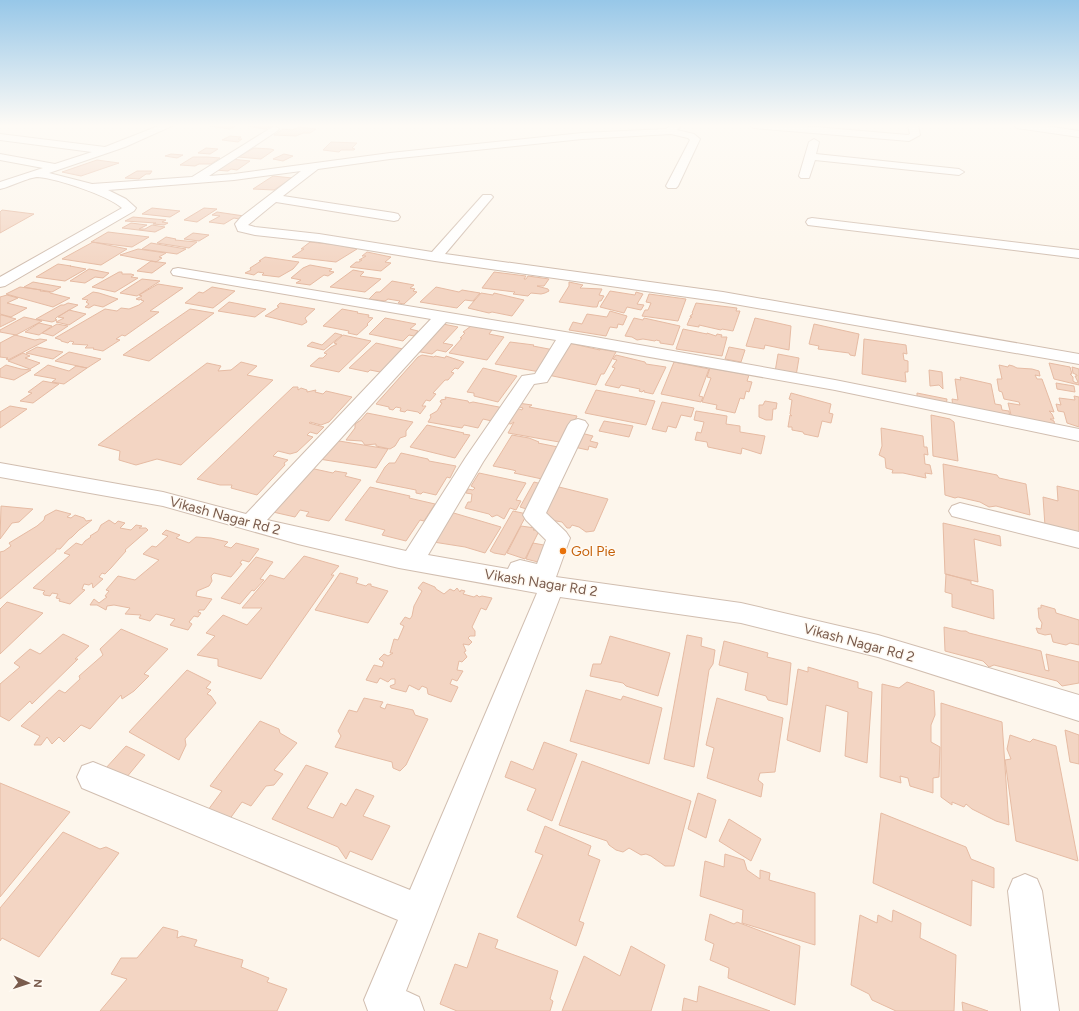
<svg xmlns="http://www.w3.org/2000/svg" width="1079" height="1011" font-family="Figtree,sans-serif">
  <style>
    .building { fill: #f3d5c3; stroke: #e6bba3 }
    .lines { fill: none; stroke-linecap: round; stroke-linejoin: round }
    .street-casing { stroke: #d1beb0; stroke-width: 2 }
    .street { fill: #fff; fill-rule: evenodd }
    .food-dot { fill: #e8710a; stroke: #fffaf3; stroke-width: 1.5 }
    .labels { text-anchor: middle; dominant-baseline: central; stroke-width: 3; stroke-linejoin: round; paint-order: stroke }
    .street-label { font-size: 14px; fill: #7a5c4d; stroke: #fffaf3 }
    .food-label { font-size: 14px; fill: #c56008; stroke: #fffaf3; text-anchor: start }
  </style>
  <rect width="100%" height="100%" fill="#fdf6ec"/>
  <path class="building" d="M210,125H237L230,129L209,126Z
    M249,125H273L265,129L247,126Z
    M299,127L316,129L310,133H303L296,136L274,135L283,129L292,130Z
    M230,136L241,137L238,139H242L238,142L222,140Z
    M331,142L357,143L352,148L355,149L354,150H341L339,152L323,150Z
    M206,148L218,149L210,154L198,153Z
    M254,148L271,149L274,150L261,159L238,157Z
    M171,154L183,155L177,158L165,156Z
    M284,154L293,156L283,161L273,159Z
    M193,157H207L220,158L211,164H199L195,166L180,165Z
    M231,159L250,161L237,170L231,169L228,171L215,170Z
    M97,160L119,163L81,176L62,172Z
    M137,171H152L150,174H146L139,179L125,178Z
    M273,176L292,178L274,190L253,189Z
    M152,208L180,211L170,217L142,214Z
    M204,208L217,209L197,222L184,220Z
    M2,210L34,214L0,233V212Z
    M217,212L244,216L239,219L234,218L224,224L209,222L220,216L212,215Z
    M133,217L166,220L162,222L168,223L164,225L153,224L156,223L125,221Z
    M131,223L147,225L139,229H145L152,225L165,227L155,232L122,228Z
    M108,232L149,237L132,247L91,242Z
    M193,233L209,235L199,241L184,239Z
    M166,237L176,239L175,240L197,242L189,248L157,243Z
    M93,242L127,249L101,265L62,259Z
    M310,242L338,245L357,249L336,262L292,257L304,249H301Z
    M151,243L186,249L177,254L142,249Z
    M138,249L166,253L159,257L162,258L156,262L120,255Z
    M367,252L391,257L385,262L391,263L381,271L350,267L356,262H359L362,260H359L366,256H362Z
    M265,257L299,262L293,269L279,277L262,275L264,273L258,272L254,275L245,273L251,270L250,268L261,261H259Z
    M151,261L166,263L152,273L137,271Z
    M58,264L71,266H70L86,269L65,281L36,277Z
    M310,265L332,269L329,271L334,272L328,276L324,275L310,285L296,283L301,280L291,278L303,268Z
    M89,269L109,273L103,278L95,277L85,283L70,281Z
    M353,270L364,272L360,276L381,279L365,292L330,287Z
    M119,272H122V274H131L134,275L131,277L138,278L115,292L92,287Z
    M494,272L526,276L524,279H526L528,276L549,279L544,286H537L548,289L549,291L545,293L541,294L531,293L528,296L513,294L515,292L482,288Z
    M142,279L160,281L137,296L120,293Z
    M392,281L414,285L410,288L415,289L413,291L417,292L404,304L398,303L400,301L388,299L385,301L369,299L376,292H380Z
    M33,282L61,287L52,292L24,287Z
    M569,282L583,285L580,288L602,289L599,295L604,296L601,301H599L597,307H593L559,302L569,286Z
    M158,284L183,288L150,311L159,312L125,336L122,335L116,339L120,340L103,351L93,349L94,348H85L88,345L72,344L74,342L70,341L68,343L61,341V340L55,338L105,309L117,311L121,308L129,309L139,305L144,301L141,300L142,299L139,300L136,299L142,296L139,295Z
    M20,287L41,290L40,291L50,292V293L70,298L53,307L6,294Z
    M212,287L235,291L213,308L185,303L199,292L203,293Z
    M436,287L459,292L462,290L480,293L473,301L465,300L457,308L420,302Z
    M610,291L635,295L636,292L643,294L637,304L644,305L641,310L627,307L624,313L600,307Z
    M93,292L99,293L118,299L103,307L94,305L89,308L85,307L89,304L86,302L88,300L82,299Z
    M481,293L493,295L494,293L524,300L512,316L492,312L489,313L468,308Z
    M649,294L686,299L678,321L642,316L645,310H648L651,303L646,302Z
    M7,295L18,298L7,303L27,308L11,317L0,314V297Z
    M229,302L266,309L255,317L218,311Z
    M68,303L78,305L57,317L55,319L57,320L52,322L36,319L61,305H64Z
    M280,303L315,309L305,318L307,322L302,325L265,316L279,307L277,306Z
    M696,303L737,308L736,311H740L733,331L722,329L721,330L699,325V327L687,325L690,318L692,317H690L691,315L693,314L692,313Z
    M190,309L214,313L149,361L123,355Z
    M342,309L358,312L357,313L369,315L368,317L373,318L367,324L368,325L357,335L348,333L349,331L323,326Z
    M69,310L86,314L69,325L56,322L64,318L58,317Z
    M610,311L627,316L623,325L618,324L617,328L610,327L606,336L569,330L573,322L582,324L587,314L607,317Z
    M0,315H2L16,319L0,327Z
    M24,317L42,321L16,335L0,332V330Z
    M385,318L416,324L410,329L418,331L414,336L409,335L403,341L369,334Z
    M634,318L643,320L644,318L680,326L673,345L660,343V341L656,340L655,341L643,339L637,340L632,337L625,336Z
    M755,318L791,326L789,350L765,345L764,349L746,346Z
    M39,323L52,326L39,335L25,332Z
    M57,324L68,326L53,336L42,333Z
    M443,324L458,327L443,343L453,345L446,352L437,350L432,354L415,351Z
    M814,324L859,334L855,356L850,355L849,353L818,349L819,346L809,344Z
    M471,326L492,330L489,334L504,337L487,360L449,353L462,338H460L465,333L463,332Z
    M683,329L707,334V333L716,336L717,334L722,335L721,337H727L722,356L676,349Z
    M335,333L342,335L324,350L307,346L312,342L322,345Z
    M15,335L35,340L40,339L47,340L8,360L6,359L8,358L0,357V343Z
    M343,335L371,341L339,372L310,366L319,358H323L327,354L324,353L331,347L337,344L334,343Z
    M864,339L906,345L907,354L903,353L904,360L908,361V372H905L906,382L862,374Z
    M510,342L534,345L533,346L554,350L540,372L495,364Z
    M376,343L403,349L380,372L370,370L368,372L349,368Z
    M569,343L600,350V349L616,352L604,374H601L596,385L548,375L565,347H569Z
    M37,347L63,352L53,359L26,353Z
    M729,347L745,350L741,362L725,359Z
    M69,352L101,359L87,368L55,361Z
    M23,353L30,356L25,358L40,363L30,369L8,361Z
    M778,354L799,358L796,376L775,372Z
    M422,355L434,357L435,356L445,358L446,356L464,362L458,369L455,368L451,372L454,373L448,380H445L433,393L436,394L430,401L426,400L422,406H426L420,414L418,412L407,410L405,412L400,411L401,408L396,407L393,410L389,409V407L376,404L418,357Z
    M616,355L645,362L646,364L666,367L653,394L644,392V390L642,392L639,391L640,389L621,385L619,388L605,385L615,368L612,367L617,360L613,359Z
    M241,362L257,366L247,375L273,380L181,465L157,459L136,465L119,460L120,451L98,445L207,363L221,366L218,371L231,370Z
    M674,362L709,369L699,396L703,397L701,402L661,394Z
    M1049,363L1070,367L1072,374H1070L1073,377V381L1076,383L1078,382L1075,376H1077V375L1073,373L1072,367L1079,369V385L1054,379Z
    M6,365L21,369L31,370L14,380L0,377V369Z
    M48,365L69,371L76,366L87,368L64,384L52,382L56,379L34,375Z
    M999,365L1008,367L1009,365L1013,366L1017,368L1032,369L1039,371L1040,376L1035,375L1037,379H1042L1054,412L1049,411L1052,414L1054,419H1050L1054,421L1055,426L1018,419L1017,417L1011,415L1008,403L1020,405L1019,402L1004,399L1002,392L999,391L997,379H1002Z
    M483,368L517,376L498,402L474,396V393L467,392Z
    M710,368L749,375L747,381L752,382L749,392L746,391L744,399L740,398L735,413L716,409L717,405L702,402L711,378L707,377Z
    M929,370L942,372L943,389L939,385L930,386Z
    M960,377L991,384L995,404L1001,405L1002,410L1009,411L1010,418L953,408L952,399L958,400L955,379L961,380Z
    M43,381L59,384L33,403L20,401L32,393L28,392Z
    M1056,383L1074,386L1075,392L1057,389Z
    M293,387H298V390L301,388L307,390V392L316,390L315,392L323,394L326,391L352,397L329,422L321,425L310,422L309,423L324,427L317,434L310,432L307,435L313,437L297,452L290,454L278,451L273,456L288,460L284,463L285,465L257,495L231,488L232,485H220L197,479Z
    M596,390L655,401L646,425L585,413Z
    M791,393L831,404L829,413L833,414L831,423L822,421L818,437L804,434L803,432L792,430V427H788L790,415L792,416L790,414L792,400L789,399Z
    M917,393L947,399L946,406L917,400Z
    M1074,396L1079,397V427L1067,423L1064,412L1058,411L1056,404L1061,405L1059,398L1075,400Z
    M445,397L468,401L469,403L473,402L504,408L496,422L483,419L478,428L464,425L462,428L428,422L431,417L430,415L437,411L442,403L440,402L441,400L446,399Z
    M765,401L777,403L776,409H773L772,420H766L759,417V405H763Z
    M662,402L694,408L691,417L681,415L676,428L668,426L666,432L652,429Z
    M518,403L532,405L529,407L577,416L565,443L508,433L514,422L511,424L505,423L514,407L522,410L523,408L516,406Z
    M10,406L27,409L0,428V412Z
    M696,411L727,416L726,424L740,426V432L765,436L761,454L742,448L741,454L708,447L707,442L695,440L697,432L701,433L704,422L694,420Z
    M367,413L413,422L406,431V436L400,438L395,446L390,449L376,446V444L365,445L362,441L346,440L355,428V424L361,420Z
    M931,415L950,419L954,422L958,461L933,456Z
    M604,421L633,426L629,437L599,431Z
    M427,425L464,433L463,434L470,435L455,458L410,447Z
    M881,428L923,436L924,447H927L928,455L924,454L925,464L930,465L932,474L925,473L926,478L903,473H892L893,470L886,468L885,458L879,455L882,446Z
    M581,433L593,436L590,441L598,443L596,448L589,446L588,450L574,447Z
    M512,435L529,438L539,442L538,443L558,447L542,479L514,473L516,471L513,470L493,466Z
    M333,440L388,449L376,468L319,459Z
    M401,453L428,459L429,461L456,466L450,478L447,477L436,495L423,492L421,494L416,493V490L376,482L385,467L389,463H395Z
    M943,464L997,475L999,478L1026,484L1030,515L996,506L989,507L980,502L958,497L955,498L945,495Z
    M310,468L333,473L335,471L347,473L345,476L361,480L329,521L306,516L309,512L300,510L295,517L273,512Z
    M479,473L526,483L516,500L521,501L516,510L510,508L504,519L497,515L492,517L489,514L465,508L468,502H471L472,494L466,493L468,489L473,490L475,488L471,486Z
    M534,482L546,485L533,511L520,507Z
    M1057,486L1079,491V535L1045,526L1043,497L1058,501Z
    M370,487L410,496L409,498L435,504L424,521L420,520L406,541L382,535L385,530L345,520Z
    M559,487L608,499L594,531L586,532L579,527L572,525L570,528H567L562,522L545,519L547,514L542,513L547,503L551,502Z
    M1,506L33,509L19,522L12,523L0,539Z
    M56,510L71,514L67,517L71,518L75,515L84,518L86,521L92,520L79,530L72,537L69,539L60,549H56V551L0,599V552L4,551L11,546L9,543L37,526L44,520L45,516Z
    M447,511L501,527L485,553L465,547L427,541Z
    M513,511L527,514L505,555L494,553L490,551Z
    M109,520L115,524L118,521L125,523L120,528L131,530L136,525L142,526L139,528H146L148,530L125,550L126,551L111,568L105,574L102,573L99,577L103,579L93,588L92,583L89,585L84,584L82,589L85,590L70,604L59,601L60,599L56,598L58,594L52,593L50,596L44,595L43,593L45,591L33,588L70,555L64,553L76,543L82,545L85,541L91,537L90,536L98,531L101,525Z
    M943,523L1000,536L1001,546L974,539L978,582L945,574Z
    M521,526L535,528L533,530L539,531L525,559L507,553Z
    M166,530L180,535L176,538L189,543L196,537L211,538L228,542L224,546L231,548L236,543L259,549L249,562L242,560L240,563L242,564L231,577L214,573L211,576L212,581L209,586L197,591L196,596L212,599L204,610H199L198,612L201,613L198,617L194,616L189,622L192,624L188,630L170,625L175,619L156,614L150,621L139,618L141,615L125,614L130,608L114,605L107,606L106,610L97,605H90L94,599L99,603L107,597L105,596L109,591L106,590L118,576L135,580L159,560L143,554L152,546L156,547L168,536L162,534Z
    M533,543L549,546L542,563L526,559Z
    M304,556L339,566L331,575H334L261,679L218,666V659L197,655L215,636L206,633L223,615L247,625L262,608H242L270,575L284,579Z
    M256,557L273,562L260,579L264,580L254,591L252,590L240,604L221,598Z
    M340,573L358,578L356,583L366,586L368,584H371V586L388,591L368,623L315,610Z
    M946,574L971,581V584L993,590L994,619L952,607V594L945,592Z
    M423,582L435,587L436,589L444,594L450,589L454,591L457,588L460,592L461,590L465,591L463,594L474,597L477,595L479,597L482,596L492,598L486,610L481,608L472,627L475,631V636H470L468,638L472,642L469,645L463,644L466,651L464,652L467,657L462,662L459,661L457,670L463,671L457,681L452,679L450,684L458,687L451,702L428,694L427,688L422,686L419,690L409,685L406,692L391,688L390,686L395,684V679H391L388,682L380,678L377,683L366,680L374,665L382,667L384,662L379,659L384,654L388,656L393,653H390L394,639L398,640L404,626L400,624L405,617L410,619L412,616L414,606L422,591L418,588Z
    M7,602L43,613L0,654V609Z
    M1041,605L1055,609L1056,613L1079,620V645L1070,643L1066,645L1053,642L1051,634L1045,635L1038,633L1036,628L1041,629L1042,623L1039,618L1038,608H1041Z
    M944,627L961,631H966L969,633L1041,651L1045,670L1049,671L1046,654L1079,662V683L1062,686L1057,681L994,665L989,667L983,661L945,651Z
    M121,629L168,649L144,674L149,676L134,691L122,699L121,695L90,729L81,725L64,742L59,737L52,744L47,737L41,745H34L40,736L21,726L59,690L65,693L80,679L79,676L103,655L100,649Z
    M63,634L89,646L75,659H78L32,704L30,701L9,721L0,716V684L20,667L14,663L30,649L40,654Z
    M687,635L702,638L701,646L715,650L713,664L709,670L694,767L664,759Z
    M610,636L670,653L658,696L626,686L623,683L590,676L593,664H601Z
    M724,641L768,653L767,657L791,663L787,705L768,700L766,696L745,690L748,673L719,665Z
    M808,667L858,682V688L872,692L867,763L845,756L848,712L826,705L820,752L787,740L798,669L808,672Z
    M187,670L211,682L206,688L211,690L207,694L211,696L216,703L185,739L186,745L179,760L129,732Z
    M907,682L934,691L935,715L931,725V742L940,747L939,777L933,778V793L910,786L908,778L900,776L901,783L880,777L882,684L899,688Z
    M586,690L621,700L623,696L662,708L649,764L570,741Z
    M364,698L383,702L380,707L385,709L387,704L413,710L415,715L428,719L406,765L400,771L393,768L392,762L335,747L341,736L338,731L349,710L357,712Z
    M717,698L783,718L775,772L760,773L758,780L763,784L761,797L707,778L714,748L706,745Z
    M941,703L1002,722L1009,825L996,821L972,809L966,804L964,807L952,802V805L941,797Z
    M260,721L279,729L280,733L297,743L274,770L283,774L274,785L266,786L251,806L242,802L229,820L208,810L222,791L210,786Z
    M1065,730L1079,735V764L1070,762Z
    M1010,735L1030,742L1033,739L1056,746L1078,861L1016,841L1005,760L1011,759L1007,749Z
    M544,742L577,754L552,821L527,810L536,789L505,777L511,761L533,770Z
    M126,746L145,755L126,778L105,769Z
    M582,761L691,801L674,866H665L651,856L646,854L641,855L629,848L623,852L616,850L609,845L607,841L559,825Z
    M306,765L328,773L307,808L333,818L341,803L346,806L356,789L374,796L363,816L390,826L372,860L350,851L346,859L338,847L272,819Z
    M0,783L70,812L0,897Z
    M698,793L716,800L706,838L688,829Z
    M881,813L966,847L971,859L994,868V888L972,880L971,926L873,883Z
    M729,819L761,839L751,861L719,841Z
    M545,826L591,846L588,855L600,860L579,921L584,923L576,946L517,917L543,855L535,852Z
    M63,832L100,849L106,847L119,853L39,957L2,938L0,941V908Z
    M725,854L744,860L747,870L760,879V870L770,873L769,880L815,893V945L742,923L743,910L700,896L705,861L724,867Z
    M893,910L921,923L920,938L956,955L954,1011H896L872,1000L869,994L851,985L860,915L877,923L878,915L892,922Z
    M710,914L734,924L737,922L800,946L795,1005L728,978L729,968L710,960L714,944L705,940Z
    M163,927L178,931L177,938L182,936L197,940L194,946L243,960L241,967L269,978L267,982L287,989L277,1011H100L127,979L111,974L121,958H137Z
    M479,933L498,940L495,948L558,971L550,999L553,1001L550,1011H457L440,1004L455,964L467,968Z
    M631,946L665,965L651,1011H562L584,956L620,976Z
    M699,986L770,1011H682L684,998L697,1002Z
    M962,1002L988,1011H963Z"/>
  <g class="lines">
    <defs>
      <path id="street" d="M161,125H174L125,147L49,173L92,184L192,177L274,126L277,127L279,129L277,131L209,176L234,174L390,153L582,133L666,129L671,125H682L677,130L694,134L700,139L678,186L676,188H668L666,186L690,140L688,138L671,134L582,139L390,159L318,169L283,196L394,213L398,214L400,217L398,220L394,221L276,202L248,225L255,227L319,234L432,252L483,195H491L493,197L445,254L723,292L1079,354V364L723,302L435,261L319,242L255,235L238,231L235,224L241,217L301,171L234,180L108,190L126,199L136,208L134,211L5,286L0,287V277L122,208C107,195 58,179 38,177C29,177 10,187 0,189V182L43,168L0,160V154L55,164L92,152L0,140V134L105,147Z
        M750,125H792L908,135L910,134L908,125H918L920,135L909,141L754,128Z
        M1013,125H1039L1079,131V137L1017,128Z
        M814,139L819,142L816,154L959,169L964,172L959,175L815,160L809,178H801L799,176L809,142Z
        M812,218L1079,250V258L808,225L806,222L808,219Z
        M178,268L595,337L835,380L1079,429V441L835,390L571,343L547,382L534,384L483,462L428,555L508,569L511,563L520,560L537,564L546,540L526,520L523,515L568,425L571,421L578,419L585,421L588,425L546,513L566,532L570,538L556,577L741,603L878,635L1079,695V721L878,657L741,623L560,597L406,991L419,997L424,1011H368L364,1000L398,920L82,788L77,777L82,766L93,762L410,890L537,593L399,568L298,544L163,506L0,477V463L163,492L246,514L431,319L173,275L171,272L173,269ZM446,322L556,340L535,374L522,376L466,457L406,551L267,520Z
        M960,503L1079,532V548L952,516L949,511L952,506Z
        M1025,874L1037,879L1042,891L1059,1011H1021L1008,891L1013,879Z"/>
    </defs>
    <use href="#street" class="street-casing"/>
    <use href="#street" class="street"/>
  </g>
  <linearGradient id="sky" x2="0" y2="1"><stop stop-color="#97c7e8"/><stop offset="0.47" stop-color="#fefbf6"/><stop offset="1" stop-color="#fefbf6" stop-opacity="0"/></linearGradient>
  <rect width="1079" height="267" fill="url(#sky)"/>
  <circle class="food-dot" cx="563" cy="551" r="4"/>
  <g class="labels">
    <g class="street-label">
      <text transform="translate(225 516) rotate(15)">Vikash Nagar Rd 2</text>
      <text transform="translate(541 583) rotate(9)">Vikash Nagar Rd 2</text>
      <text transform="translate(859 643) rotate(15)">Vikash Nagar Rd 2</text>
    </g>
    <g class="food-label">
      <text x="571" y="551">Gol Pie</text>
    </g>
  </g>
  <g transform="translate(28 983) rotate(93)" stroke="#fffaf3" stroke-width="3" paint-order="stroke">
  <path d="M0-3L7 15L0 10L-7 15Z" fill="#7a5c4d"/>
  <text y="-6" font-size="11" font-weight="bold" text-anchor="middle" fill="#7a5c4d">N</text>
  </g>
</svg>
